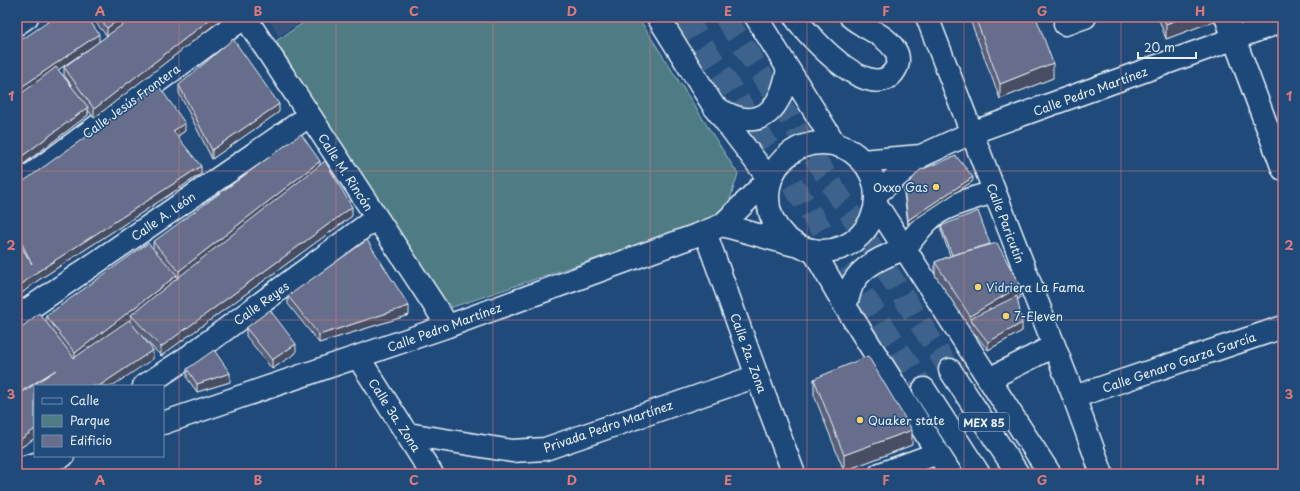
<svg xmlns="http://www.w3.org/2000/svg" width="1300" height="491" font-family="'Playpen Sans',sans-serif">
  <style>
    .built { fill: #34557f }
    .green { fill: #4f7b84; stroke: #9cb6be }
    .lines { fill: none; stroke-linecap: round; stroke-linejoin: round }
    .highway-tunnel { stroke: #3d638d; stroke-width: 22; stroke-dasharray: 22 11; stroke-linecap: butt }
    .minor-casing { stroke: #e8f1f8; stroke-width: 25 }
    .highway-casing { stroke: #e8f1f8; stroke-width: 25 }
    .minor { stroke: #1f4a7a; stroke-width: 22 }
    .highway { stroke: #1f4a7a; stroke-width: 22 }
    .wall { fill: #585f78; stroke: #e8f1f8; fill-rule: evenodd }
    .shaded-wall { fill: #474d62; stroke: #e8f1f8 }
    .building { fill: #666e8c; stroke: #e8f1f8 }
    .grid { fill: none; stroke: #dd787b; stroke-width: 1; stroke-opacity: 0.55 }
    .poi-dot { fill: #ffd166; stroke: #1f4a7a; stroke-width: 1.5 }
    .labels { text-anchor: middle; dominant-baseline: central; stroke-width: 3; stroke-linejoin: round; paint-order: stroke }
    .shield { fill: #1f4a7a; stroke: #acbfd2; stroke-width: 1 }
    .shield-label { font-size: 11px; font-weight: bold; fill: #e8f1f8 }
    .street-label { font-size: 12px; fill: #e8f1f8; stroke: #1f4a7a }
    .poi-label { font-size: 12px; fill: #e8f1f8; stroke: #1f4a7a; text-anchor: start }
    .neatline { fill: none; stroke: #dd787b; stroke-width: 1.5 }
    .grid-label { font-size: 13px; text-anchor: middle; font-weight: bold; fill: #dd787b }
  </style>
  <rect width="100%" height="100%" fill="#1f4a7a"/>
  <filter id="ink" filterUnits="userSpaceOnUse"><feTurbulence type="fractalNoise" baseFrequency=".025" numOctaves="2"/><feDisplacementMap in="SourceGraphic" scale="8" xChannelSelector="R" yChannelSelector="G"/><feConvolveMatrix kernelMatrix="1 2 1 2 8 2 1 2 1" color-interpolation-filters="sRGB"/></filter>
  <g filter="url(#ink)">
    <path class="built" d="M268,17H308L279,36Z"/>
    <path class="green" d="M312,17H638L738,174L725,215L444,310L276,41Z"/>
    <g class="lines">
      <path class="highway-tunnel" d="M685,17L924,389
        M725,17L950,370"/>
      <defs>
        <path id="minor" d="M245,17L448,326
          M795,17C809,37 873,107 895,70C899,64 899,56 895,50C885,34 865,29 851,17
          M927,17L1074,397L1102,474
          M1226,17L1283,169
          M17,24L27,17
          M1065,24L1085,17
          M768 197a54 54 0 1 1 108 0a54 54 0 1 1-108 0Z
          M861,161L921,156
          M17,185L245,17
          M876,194L921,156L971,133L1283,21
          M722,225L794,245
          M705,232L757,376L794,474
          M905,249C914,237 923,223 936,214C953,203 975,198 994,192
          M17,317L309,116
          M358,357L432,474
          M989,379L1054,346
          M144,386L188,357L376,218
          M1074,397L1283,327
          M163,423L448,326L705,232L722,225L769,179
          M408,434L512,451L545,449L757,376
          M17,472L25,467L63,456
          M880,474L938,453"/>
        <path id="highway" d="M658,17L713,105L769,179
          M756,17L835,144
          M715,107C758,134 780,114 788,69
          M876,204L1050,474
          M813,250L845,306L951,474
          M845,306C848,299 849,292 852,285C861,266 886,255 905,249
          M950,370L1018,474
          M924,389L979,474"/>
      </defs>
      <use href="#minor" class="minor-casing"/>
      <use href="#highway" class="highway-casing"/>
      <use href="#minor" class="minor"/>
      <use href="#highway" class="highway"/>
    </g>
    <path class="wall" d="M91,17H223V18L94,118L88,110V115L17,169V43L99,42L107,36ZM80,55L64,67V75L72,86L58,70Z
      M969,17H1036L1053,78L1000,99Z
      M1158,17H1214V21L1166,39Z
      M179,85L279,112L212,159L179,93Z
      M185,131L178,136L201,174L37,281L17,297V186Z
      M320,165L352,216L161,356L140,334L153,359L35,386V438L20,448H17V331L46,321V316L153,248V242Z
      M973,181L908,224L904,194V189Z
      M941,226L990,244L1020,298L1017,300L1022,331L988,350L970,328L935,275V262L950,256L941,230Z
      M288,296L409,315L319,343L288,304Z
      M246,328L296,353L272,369L246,336Z
      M187,369L230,382L197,392L187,378Z
      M814,379L912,445L844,471L814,395Z"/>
    <path class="shaded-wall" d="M123,17H136L107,36V28Z
      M213,17H223V18L94,118V109Z
      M1184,17H1214V21L1166,39V24Z
      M99,34V42L17,98V90Z
      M1053,63V78L1000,99V84Z
      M279,104V112L212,159V150Z
      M88,107V115L17,169V160Z
      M185,123V131L173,139V131Z
      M320,161V169L179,280V271Z
      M201,166V174L37,281L17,297V288L37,272Z
      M973,177V181L908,224V220Z
      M352,207V216L161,356V347Z
      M177,275V284L131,315V319L75,362V353Z
      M1020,286V298L974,325L970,319V316Z
      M409,306V315L319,343V335Z
      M1022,323V331L988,350V342Z
      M296,344V353L272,369V360Z
      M153,350V359L112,386H99Z
      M56,370L17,403V394Z
      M230,373V382L197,392V384Z
      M35,429V438L20,448V440Z
      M912,430V445L844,471V455Z"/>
    <path class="building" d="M55,17H87L99,34L17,90V43Z
      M98,17H123L107,28Z
      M133,17H213L94,109L64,67Z
      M975,17H1036L1053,63L1000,84Z
      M1163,17H1184L1166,24Z
      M233,39L279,104L212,150L179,85Z
      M56,67L88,107L17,160V97Z
      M158,85L185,123L173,131L201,166L37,272L17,288V240L32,264L20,240L17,235V186Z
      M301,134L320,161L179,271L153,242Z
      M956,156L973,177L908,220L904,189L920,170Z
      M325,161L352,207L161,347L131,315Z
      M978,211L990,244L956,254L952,255L941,226Z
      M367,240L409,306L319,335L288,296Z
      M148,243L177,275L75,353L46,316Z
      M997,243L1020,286L970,316L935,262L956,254Z
      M1017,296L1022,323L988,342L970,319Z
      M270,310L296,344L272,360L246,328Z
      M39,313L74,358L129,320L153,350L99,386H35V429L20,440L17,439V396L56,370L17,394V331Z
      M214,350L230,373L197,384L187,369Z
      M868,356L912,430L844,455L814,379Z"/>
  </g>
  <path class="grid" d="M179,17V474M336,17V474M493,17V474M650,17V474M807,17V474M964,17V474M1121,17V474M17,171H1283M17,320H1283"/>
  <g class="poi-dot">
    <circle cx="936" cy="187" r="4"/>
    <circle cx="978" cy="287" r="4"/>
    <circle cx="1006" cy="316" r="4"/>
    <circle cx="860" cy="420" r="4"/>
  </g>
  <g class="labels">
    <rect class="shield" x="959" y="413" width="50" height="18" rx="3"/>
    <g class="shield-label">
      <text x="984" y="422">MEX 85</text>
    </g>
    <g class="street-label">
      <text transform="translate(1090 91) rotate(-20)">Calle Pedro Martínez</text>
      <text transform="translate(131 101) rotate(-36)">Calle Jesús Frontera</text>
      <text transform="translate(346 172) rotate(57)">Calle M. Rincón</text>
      <text transform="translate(163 216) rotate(-35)">Calle A. León</text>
      <text transform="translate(1006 223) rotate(69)">Calle Paricutín</text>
      <text transform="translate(261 303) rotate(-36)">Calle Reyes</text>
      <text transform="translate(444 327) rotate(-20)">Calle Pedro Martínez</text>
      <text transform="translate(749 353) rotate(70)">Calle 2a. Zona</text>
      <text transform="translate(1179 362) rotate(-19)">Calle Genaro Garza García</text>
      <text transform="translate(395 415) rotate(57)">Calle 3a. Zona</text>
      <text transform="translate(608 426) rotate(-19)">Privada Pedro Martínez</text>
    </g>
    <g class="poi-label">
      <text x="928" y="187" text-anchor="end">Oxxo Gas</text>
      <text x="986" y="287">Vidriera La Fama</text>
      <text x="1014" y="316">7-Eleven</text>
      <text x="868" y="420">Quaker state</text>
    </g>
  </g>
  <rect width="1300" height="491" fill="none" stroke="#1f4a7a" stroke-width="44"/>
  <rect x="34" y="385" width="130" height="72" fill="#1f4a7a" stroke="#6f8dac"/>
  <rect x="42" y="398" width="20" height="6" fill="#1f4a7a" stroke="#6f8dac"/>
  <text x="70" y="405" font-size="12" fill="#e8f1f8">Calle</text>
  <rect x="42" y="415" width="20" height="12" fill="#4f7b84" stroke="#6f8dac"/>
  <text x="70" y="425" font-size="12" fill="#e8f1f8">Parque</text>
  <rect x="42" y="435" width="20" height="12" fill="#666e8c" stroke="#6f8dac"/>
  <text x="70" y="445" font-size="12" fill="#e8f1f8">Edificio</text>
  <path d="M1138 52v6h58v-6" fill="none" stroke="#e8f1f8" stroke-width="2"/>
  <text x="1144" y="52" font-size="12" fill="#e8f1f8" stroke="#1f4a7a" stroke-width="3" paint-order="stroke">20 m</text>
  <rect x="22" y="22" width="1256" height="447" class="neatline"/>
  <g class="grid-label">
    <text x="100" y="16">A</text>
    <text x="258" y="16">B</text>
    <text x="414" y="16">C</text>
    <text x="572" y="16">D</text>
    <text x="728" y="16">E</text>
    <text x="886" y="16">F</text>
    <text x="1042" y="16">G</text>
    <text x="1200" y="16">H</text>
    <text x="11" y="101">1</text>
    <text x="1289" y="101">1</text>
    <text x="11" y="250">2</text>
    <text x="1289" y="250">2</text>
    <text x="11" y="399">3</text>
    <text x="1289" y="399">3</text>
    <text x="100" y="485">A</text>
    <text x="258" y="485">B</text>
    <text x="414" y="485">C</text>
    <text x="572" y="485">D</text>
    <text x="728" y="485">E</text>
    <text x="886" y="485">F</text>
    <text x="1042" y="485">G</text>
    <text x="1200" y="485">H</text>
  </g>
</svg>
